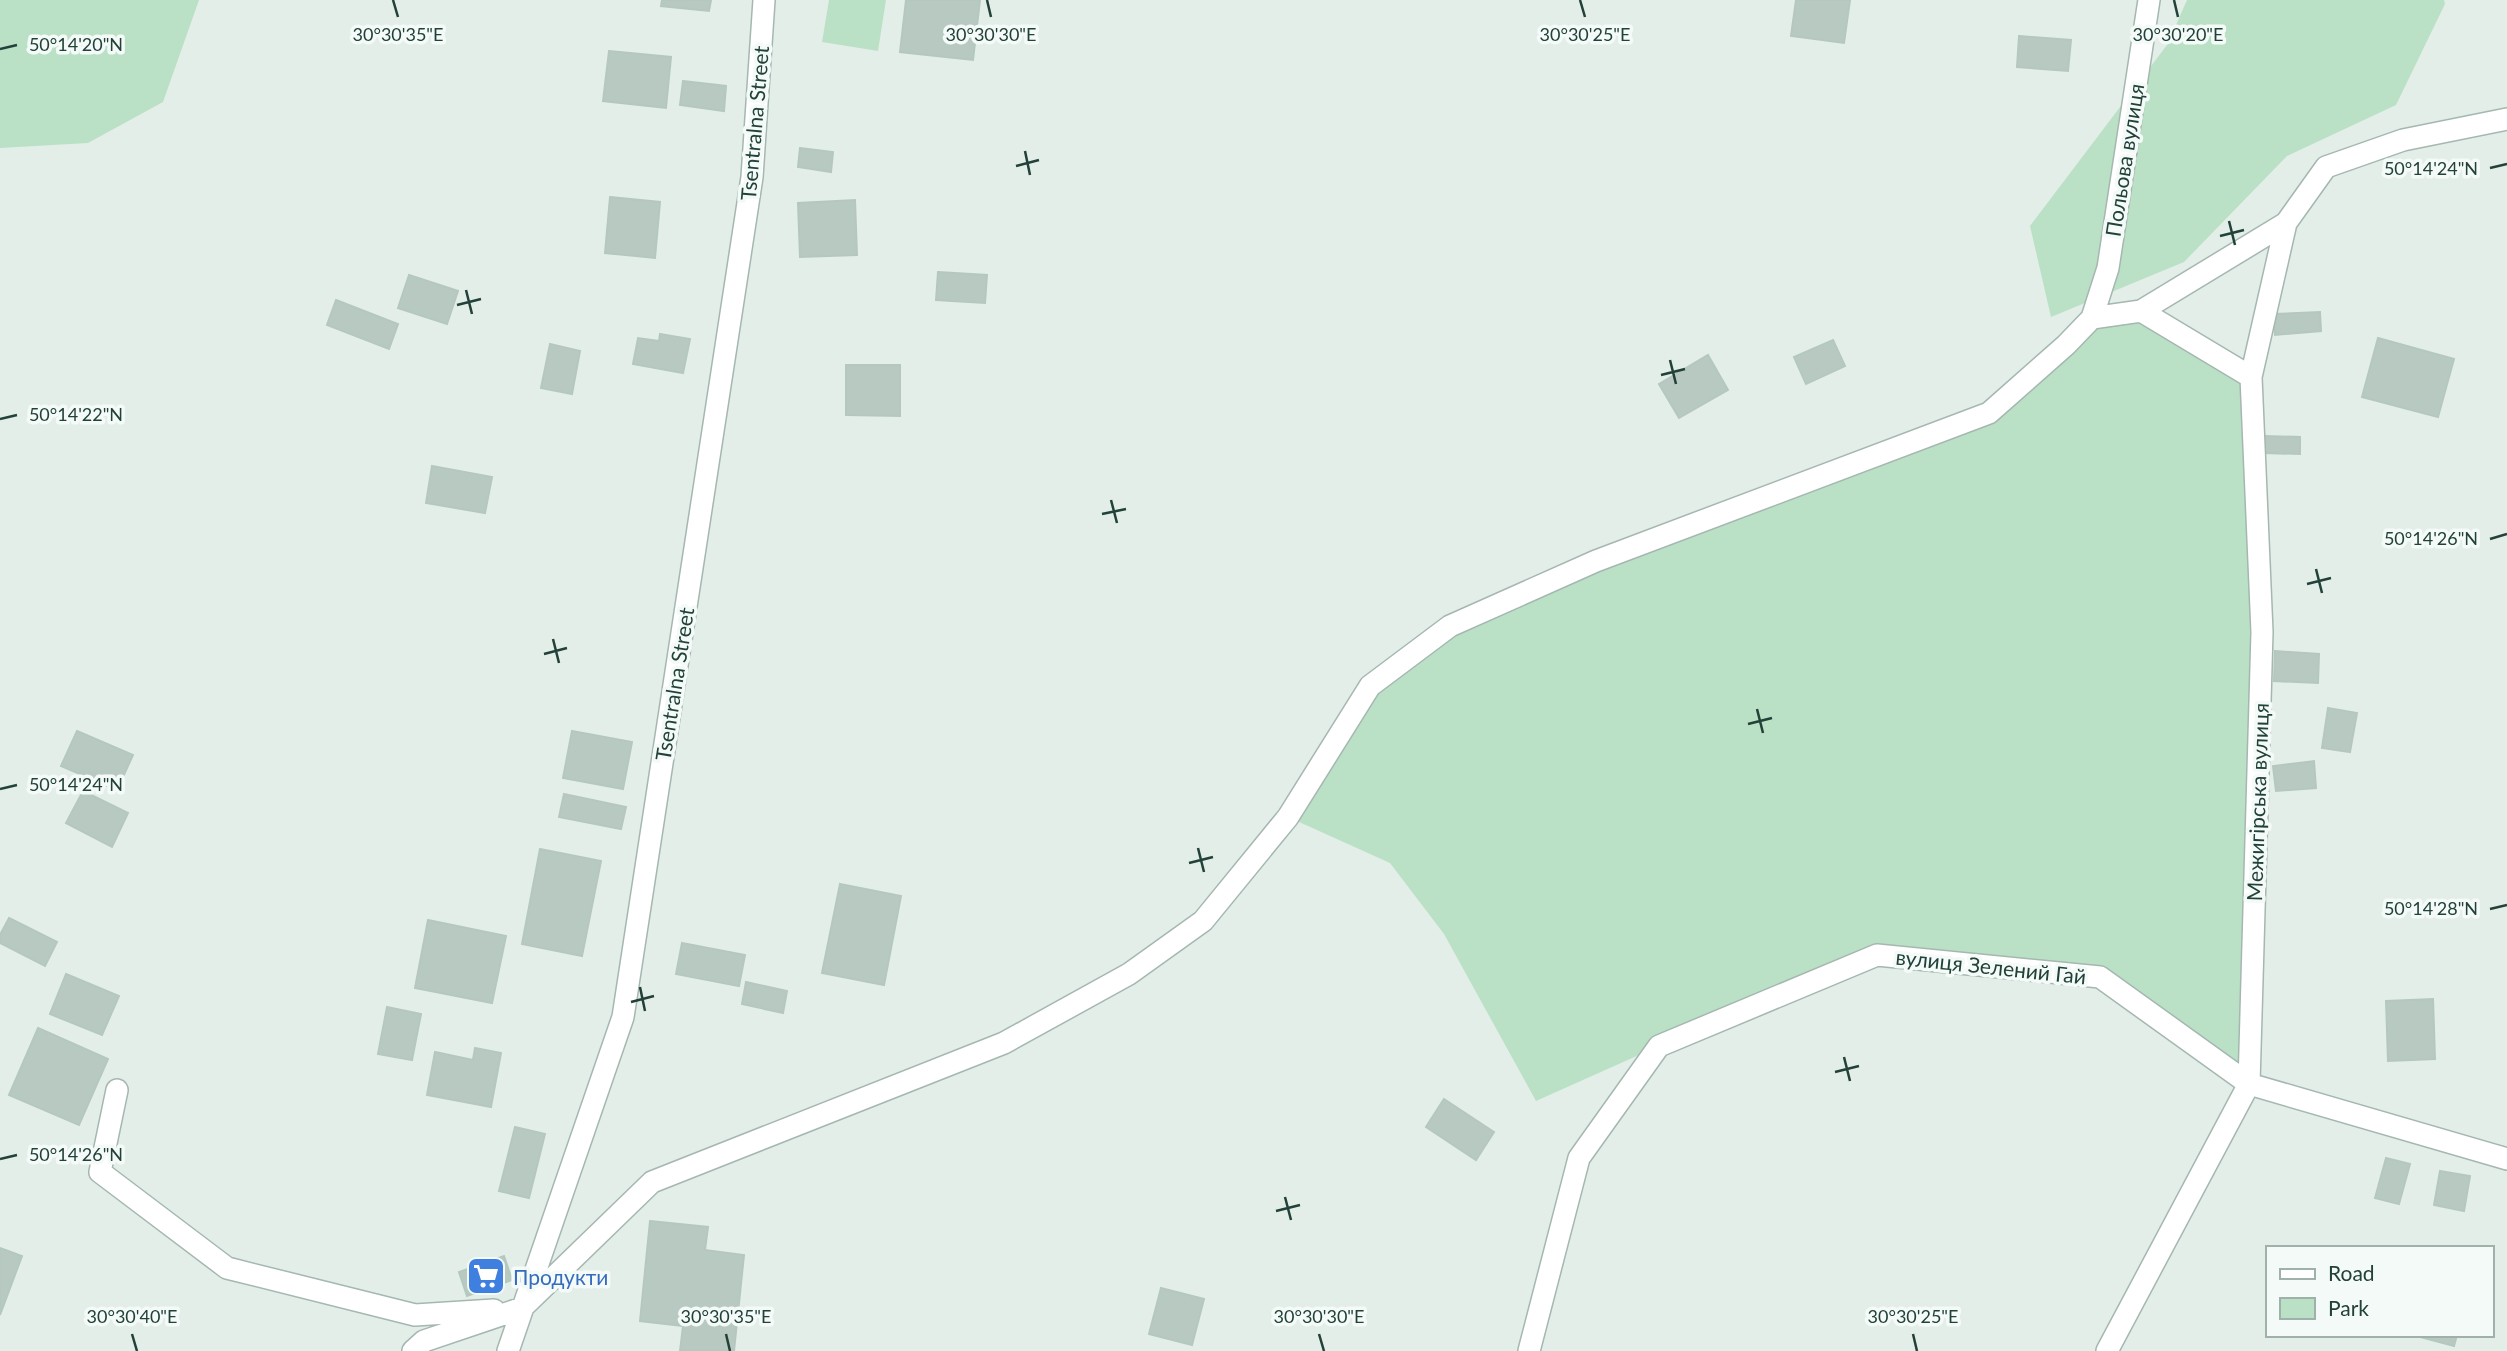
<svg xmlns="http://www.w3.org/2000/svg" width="2507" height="1351" font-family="Lato,sans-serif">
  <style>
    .green { fill: #bae1c5 }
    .building { fill: #b8c9c2; stroke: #b4c8c0; stroke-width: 2 }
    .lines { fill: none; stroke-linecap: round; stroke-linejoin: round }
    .minor-casing { stroke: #a5b7b1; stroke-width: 24 }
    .minor { stroke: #fff; stroke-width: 21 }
    .ticks { fill: none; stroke: #214139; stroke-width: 2.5 }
    .labels { text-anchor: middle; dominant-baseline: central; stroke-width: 7; stroke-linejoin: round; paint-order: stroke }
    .street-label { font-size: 21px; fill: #214139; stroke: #f4faf7 }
    .shop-label { font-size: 21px; fill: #366cbe; stroke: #f4faf7; text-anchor: start }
    .ticks-label { font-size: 18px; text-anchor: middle; fill: #214139; stroke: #f4faf7; stroke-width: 7; stroke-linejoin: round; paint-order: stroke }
  </style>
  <rect width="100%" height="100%" fill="#e3eee9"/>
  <path class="green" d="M0,0H199L163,102L88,143L0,148Z
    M829,0H886L878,51L822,42Z
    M2187,0H2444L2445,4L2396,105L2287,156L2184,262L2051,317L2030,226L2167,45Z
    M2141,311L2251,377L2262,632L2249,1084L2100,977L1877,955L1659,1046L1536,1101L1444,934L1390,863L1288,817L1370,686L1450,626L1989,413L2092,318Z"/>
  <path class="building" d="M662,0H711L709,11L661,6Z
    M906,0H980L973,60L900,52Z
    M1796,0H1850L1844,43L1791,36Z
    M2019,36L2071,40L2068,71L2017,67Z
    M609,51L671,57L666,108L603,101Z
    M683,81L726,86L724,111L680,105Z
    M800,148L833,152L831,172L798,167Z
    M610,197L660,202L655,258L605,253Z
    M855,200L857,255L800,257L798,203Z
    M938,272L987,275L985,303L936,300Z
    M409,275L458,291L447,324L398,308Z
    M336,300L398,324L389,349L327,325Z
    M2320,312L2321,331L2275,335L2274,314Z
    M660,334L690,339L683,373L633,364L638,338L659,341Z
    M2378,338L2454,359L2438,417L2362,397Z
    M1833,340L1845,366L1806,384L1794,357Z
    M550,344L580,351L572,394L541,388Z
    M1708,355L1728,390L1679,418L1659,384Z
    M846,365H900V416L846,415Z
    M2264,436L2300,437V454L2263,453Z
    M432,466L492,477L485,513L426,503Z
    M2275,651L2319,654L2318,683L2274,681Z
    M2328,708L2357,713L2350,752L2322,748Z
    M77,731L133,755L117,790L61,766Z
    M572,731L632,742L623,789L563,778Z
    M2314,761L2316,788L2276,791L2273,766Z
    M83,791L128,813L112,847L66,823Z
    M564,794L626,807L621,829L559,817Z
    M540,849L601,861L582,956L522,944Z
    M840,884L901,896L884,985L822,973Z
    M9,918L57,942L45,966L0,943V935Z
    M428,920L506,936L492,1003L415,988Z
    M682,943L745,955L739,986L676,974Z
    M66,974L119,996L102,1035L50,1014Z
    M746,982L787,991L783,1013L742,1004Z
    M2433,999L2435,1059L2388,1061L2386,1001Z
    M387,1007L421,1014L412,1060L378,1054Z
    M38,1028L108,1059L79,1125L9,1095Z
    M475,1048L501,1053L491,1107L427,1095L435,1052L473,1060Z
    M1444,1099L1494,1132L1476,1160L1426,1127Z
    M515,1127L545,1134L529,1198L499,1191Z
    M2386,1158L2410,1164L2399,1204L2375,1198Z
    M2440,1171L2470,1176L2464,1211L2434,1205Z
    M650,1221L708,1227L705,1250L744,1255L734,1351H680L683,1326L640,1321Z
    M0,1248L22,1256L0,1315Z
    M504,1256L512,1280L467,1296L459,1272Z
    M1161,1288L1204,1299L1192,1345L1149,1334Z
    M2413,1335H2457L2454,1346Z"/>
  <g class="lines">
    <defs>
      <path id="minor" d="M2141,311L2286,223L2326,167L2403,140L2507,119
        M2092,318L2108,268L2149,0
        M117,1090L100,1172L227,1268L415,1315L494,1310
        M413,1351L424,1341L522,1308L652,1182L1004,1043L1129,974L1203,921L1288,817L1370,686L1450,626L1596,561L1989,413L2066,345L2092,318L2141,311L2251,377
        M508,1351L623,1017L752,177L764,0
        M1529,1351L1579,1158L1659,1046L1877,955L2100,977L2249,1084L2507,1159
        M2107,1351L2249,1084L2262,632L2251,377L2286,223"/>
    </defs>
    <use href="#minor" class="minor-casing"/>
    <use href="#minor" class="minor"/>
  </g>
  <path class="ticks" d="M393,0L398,17M987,0L991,17M1580,0L1585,17M2174,0L2178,17M0,49L17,45M1025,151L1030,175M1016,166L1039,160M2490,168L2507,164M2229,221L2235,245M2220,236L2244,230M466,290L472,314M457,305L481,299M1670,360L1676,384M1661,375L1685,369M0,419L17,415M1111,500L1117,523M1102,514L1126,509M2490,539L2507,534M2316,569L2322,593M2307,584L2331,578M553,639L559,663M544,654L567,648M1757,709L1763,733M1748,724L1772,718M0,789L17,785M1198,848L1204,872M1189,863L1213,857M2490,909L2507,905M640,987L645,1011M631,1002L654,996M1844,1057L1850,1081M1835,1072L1859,1066M0,1159L17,1155M1285,1197L1291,1220M1276,1211L1300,1205M132,1334L137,1351M726,1334L730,1351M1319,1334L1324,1351M1913,1334L1917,1351"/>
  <defs>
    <symbol id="supermarket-square" viewBox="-11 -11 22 22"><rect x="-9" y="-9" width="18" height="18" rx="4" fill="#3f7fe0" stroke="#f4faf7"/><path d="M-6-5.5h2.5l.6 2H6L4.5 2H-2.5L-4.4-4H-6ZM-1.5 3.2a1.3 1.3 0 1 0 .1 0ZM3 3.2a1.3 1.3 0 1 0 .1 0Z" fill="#fff"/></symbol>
  </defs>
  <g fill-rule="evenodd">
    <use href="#supermarket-square" x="464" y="1254" width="44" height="44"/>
  </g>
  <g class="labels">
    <g class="street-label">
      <text transform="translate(754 123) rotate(-85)">Tsentralna Street</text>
      <text transform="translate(2124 160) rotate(-81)">Польова вулиця</text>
      <text transform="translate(674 684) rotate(-81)">Tsentralna Street</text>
      <text transform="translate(2257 802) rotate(-88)">Межигірська вулиця</text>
      <text transform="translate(1991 966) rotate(6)">вулиця Зелений Гай</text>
    </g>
    <g class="shop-label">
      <text x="513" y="1276">Продукти</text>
    </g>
  </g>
  <g class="ticks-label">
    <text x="398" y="41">30°30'35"E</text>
    <text x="991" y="41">30°30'30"E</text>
    <text x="1585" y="41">30°30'25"E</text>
    <text x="2178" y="41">30°30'20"E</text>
    <text x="76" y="51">50°14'20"N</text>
    <text x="2431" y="175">50°14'24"N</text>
    <text x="76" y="421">50°14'22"N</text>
    <text x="2431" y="545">50°14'26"N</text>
    <text x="76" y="791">50°14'24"N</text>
    <text x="2431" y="915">50°14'28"N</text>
    <text x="76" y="1161">50°14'26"N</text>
    <text x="132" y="1323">30°30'40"E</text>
    <text x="726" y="1323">30°30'35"E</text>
    <text x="1319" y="1323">30°30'30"E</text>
    <text x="1913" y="1323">30°30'25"E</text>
  </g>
  <rect x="2266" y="1246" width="228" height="91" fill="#f4faf7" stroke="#a0b0ab" stroke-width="2"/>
  <rect x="2280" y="1269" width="35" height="10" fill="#ffffff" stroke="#a0b0ab" stroke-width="2"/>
  <text x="2328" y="1281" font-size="21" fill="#214139">Road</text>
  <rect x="2280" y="1298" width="35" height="21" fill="#bae1c5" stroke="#a0b0ab" stroke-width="2"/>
  <text x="2328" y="1316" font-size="21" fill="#214139">Park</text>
</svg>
